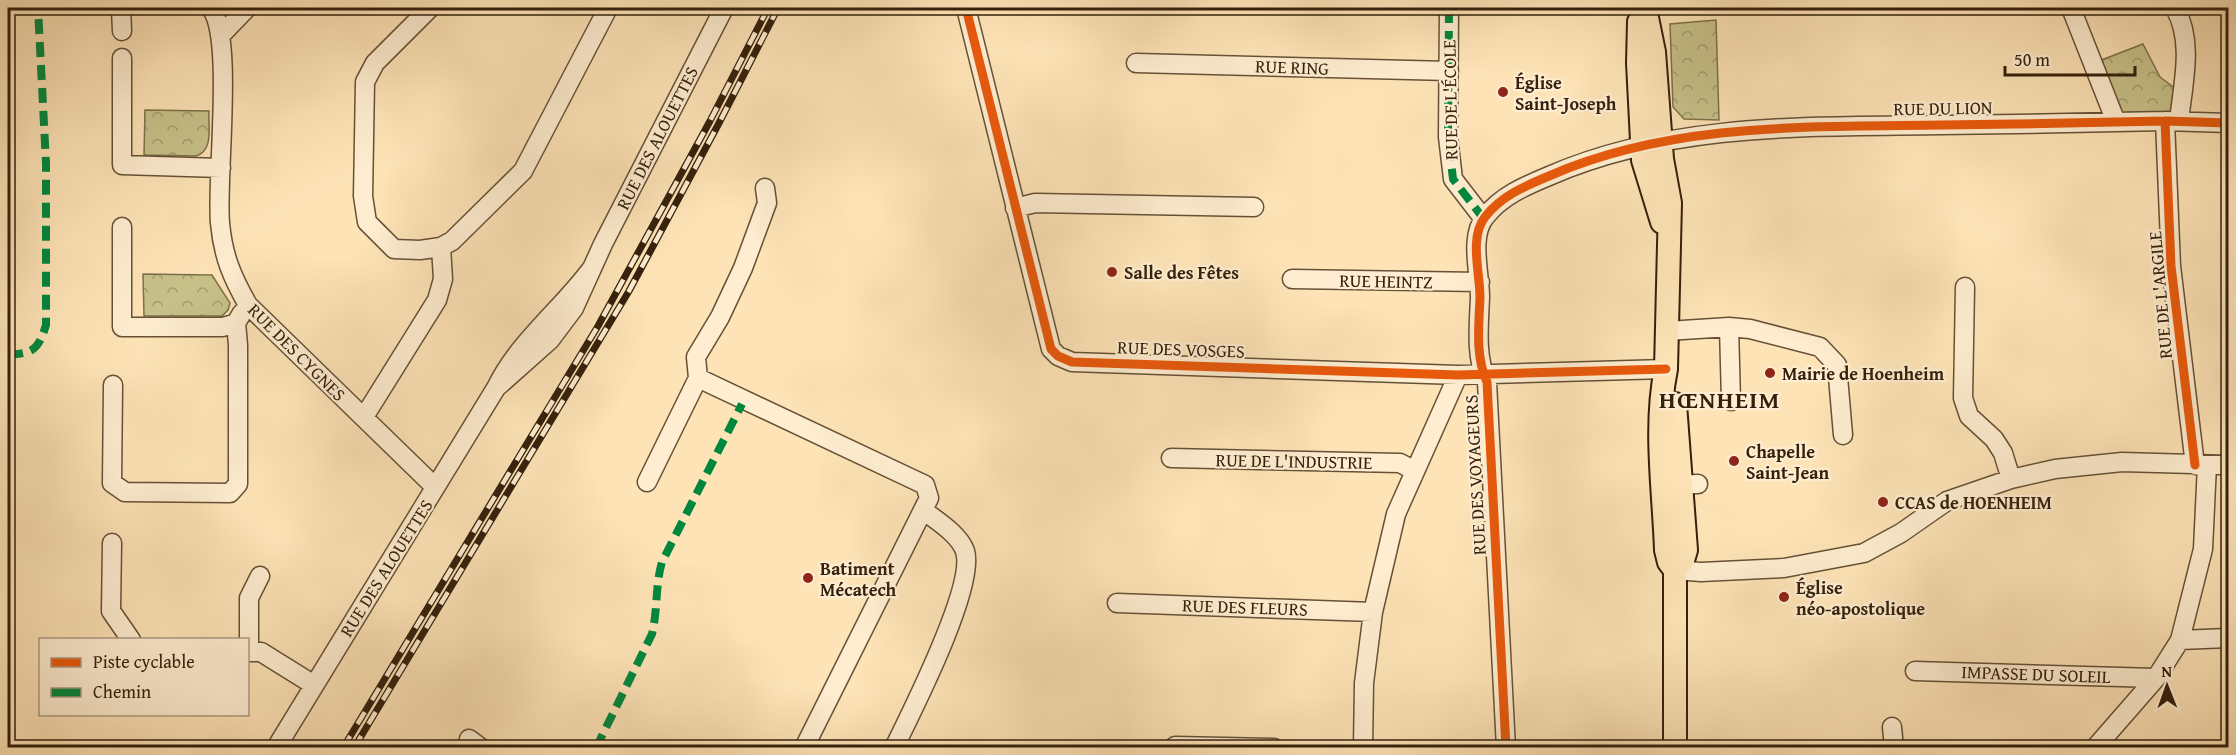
<svg xmlns="http://www.w3.org/2000/svg" width="2236" height="755" font-family="'Gentium Book Plus',serif">
  <style>
    .park { fill: url(#park-crowns); stroke: #7e704a; stroke-width: 1.5 }
    .lines { fill: none; stroke-linecap: round; stroke-linejoin: round }
    .minor-casing { stroke: #665136; stroke-width: 21 }
    .major-casing { stroke: #34200c; stroke-width: 26 }
    .minor { stroke: #feedd0; stroke-width: 18 }
    .major { stroke: #fde3b6; stroke-width: 22 }
    .rail-casing { stroke: #34200c; stroke-width: 7 }
    .rail { stroke: #feedd0; stroke-width: 4.5; stroke-dasharray: 14; stroke-linecap: butt }
    .quiet { stroke: #00873e; stroke-width: 8; stroke-dasharray: 15 8; stroke-linecap: butt }
    .cycleway-casing { stroke: #feedd0; stroke-width: 13 }
    .cycleway { stroke: #e8590c; stroke-width: 9 }
    .poi-dot { fill: #8f2418; stroke: #feedd0; stroke-width: 2 }
    .labels { text-anchor: middle; dominant-baseline: central; stroke-width: 4.5; stroke-linejoin: round; paint-order: stroke }
    .street-label { font-size: 18px; fill: #34200c; stroke: #feedd0 }
    .poi-label { font-size: 18px; font-weight: bold; fill: #34200c; stroke: #feedd0; text-anchor: start }
    .district-label { font-size: 24px; font-weight: bold; letter-spacing: 1.5px; fill: #34200c; stroke: #feedd0 }
  </style>
  <defs>
    <pattern id="park-crowns" width="20" height="18" patternUnits="userSpaceOnUse" patternTransform="scale(1.5)"><rect width="20" height="18" fill="#c7c189"/><path d="M2 6a3 3 0 1 1 6 0M12 15a3 3 0 1 1 6 0" fill="none" stroke="#a29c6e"/></pattern>
  </defs>
  <rect width="100%" height="100%" fill="#fde3b6"/>
  <filter id="stains"><feTurbulence type="fractalNoise" baseFrequency=".00333" numOctaves="4"/><feColorMatrix values="0 0 0 0 .2 0 0 0 0 .09 0 0 0 0 .02 0 0 0 .5 -.17"/></filter>
  <radialGradient id="worn" r=".72"><stop offset=".6" stop-color="#630" stop-opacity="0"/><stop offset="1" stop-color="#630" stop-opacity=".3"/></radialGradient>
  <path class="park" d="M1716,20L1719,120L1684,119L1673,107L1670,24Z
    M2143,44L2160,77L2176,89L2174,114L2122,115L2099,61Z
    M145,110L209,111C208,126 214,151 196,156L144,155Z
    M143,274L212,275L230,303L228,310L222,316H144Z"/>
  <g class="lines">
    <defs>
      <path id="minor" d="M121,8L122,31
        M211,8C234,38 216,178 220,223C223,256 232,277 248,305L435,487
        M430,8L375,63L365,82L363,196L367,222L394,249L420,250L441,247
        M966,8L1051,349L1058,356L1072,362L1458,375L1666,369
        M1449,8L1448,137L1453,179L1483,218
        M2071,8L2116,122
        M2175,8C2194,42 2183,83 2179,121
        M220,36L247,8
        M122,58V165L221,168
        M1136,63L1449,71
        M2165,121L2171,266L2195,465
        M1015,208L1035,203L1254,207
        M122,227V327H223L236,323L242,313
        M592,268C561,310 519,341 496,388L550,340L574,308L603,244L724,8
        M1292,279L1480,282
        M1965,287L1963,398L1969,416L1994,439L2003,453L2011,479
        M1729,327L1731,401
        M1667,331L1729,327L1750,329L1820,347L1837,365L1843,435
        M698,378L696,357L720,317L743,268L767,203L765,188
        M113,385L112,483L125,492L230,493L238,484V345L236,323
        M364,417L437,300L443,279L441,247L452,241L523,171L608,8
        M1171,458L1400,463L1415,471
        M647,482L698,378L925,485L929,498L804,748
        M1668,485L1698,484
        M112,543L111,611L131,640
        M1675,570L1701,572L1784,568L1864,553L1901,533L1947,501L2011,479L2055,469L2122,462L2228,465
        M1117,603L1373,612
        M2180,640L2228,638
        M248,652H261L314,685
        M249,652V598L260,576
        M1915,671L2156,678
        M1892,727L1894,748
        M469,739L481,748
        M1175,746L1274,748
        M276,748L496,388
        M894,748C912,711 976,586 965,551C959,534 937,521 923,510
        M1363,748L1364,683L1373,612L1396,514L1458,375
        M1506,748L1487,382C1475,356 1479,325 1480,297C1480,273 1469,237 1485,217C1501,196 1525,186 1549,176C1672,122 1810,127 1942,125C2016,124 2091,123 2165,121L2228,123
        M2095,748L2156,678L2180,640L2203,549L2207,465"/>
      <path id="major" d="M1645,8L1654,52L1662,159L1670,203L1666,369C1654,427 1664,492 1666,550L1669,562L1675,570V748
        M1639,22L1638,63L1643,160L1662,222
        M1675,404L1686,550L1683,560L1675,570"/>
    </defs>
    <use href="#minor" class="minor-casing"/>
    <use href="#major" class="major-casing"/>
    <use href="#minor" class="minor"/>
    <use href="#major" class="major"/>
    <defs>
      <path id="rail" d="M343,748L598,326L710,121L768,8
        M354,748L629,291L718,125L778,8"/>
    </defs>
    <use href="#rail" class="rail-casing"/>
    <use href="#rail" class="rail"/>
    <path class="quiet" d="M1449,8L1448,137L1453,179L1483,218
      M8,355C34,353 38,350 46,325V163L38,8
      M467,743L473,748
      M596,748L652,634C658,609 655,586 662,562L742,404"/>
    <defs>
      <path id="cycleway" d="M966,8L1051,349L1058,356L1072,362L1458,375L1666,369
        M2165,121L2171,266L2195,465
        M1506,748L1487,382C1475,356 1479,325 1480,297C1480,273 1469,237 1485,217C1501,196 1525,186 1549,176C1672,122 1810,127 1942,125C2016,124 2091,123 2165,121L2228,123"/>
    </defs>
    <use href="#cycleway" class="cycleway-casing"/>
    <use href="#cycleway" class="cycleway"/>
  </g>
  <g class="poi-dot">
    <circle cx="1503" cy="92" r="6"/>
    <circle cx="1112" cy="272" r="6"/>
    <circle cx="1770" cy="373" r="6"/>
    <circle cx="1734" cy="461" r="6"/>
    <circle cx="1883" cy="502" r="6"/>
    <circle cx="808" cy="578" r="6"/>
    <circle cx="1784" cy="597" r="6"/>
  </g>
  <g class="labels">
    <g class="street-label">
      <text transform="translate(1292 67) rotate(2)">RUE RING</text>
      <text transform="translate(1450 100) rotate(-91)">RUE DE L'ÉCOLE</text>
      <text transform="translate(1943 108) rotate(-1)">RUE DU LION</text>
      <text transform="translate(657 138) rotate(-63)">RUE DES ALOUETTES</text>
      <text transform="translate(1386 281) rotate(1)">RUE HEINTZ</text>
      <text transform="translate(2160 295) rotate(-95)">RUE DE L'ARGILE</text>
      <text transform="translate(1181 349) rotate(2)">RUE DES VOSGES</text>
      <text transform="translate(297 352) rotate(45)">RUE DES CYGNES</text>
      <text transform="translate(1294 461) rotate(1)">RUE DE L'INDUSTRIE</text>
      <text transform="translate(1475 475) rotate(-93)">RUE DES VOYAGEURS</text>
      <text transform="translate(386 568) rotate(-58)">RUE DES ALOUETTES</text>
      <text transform="translate(1245 607) rotate(2)">RUE DES FLEURS</text>
      <text transform="translate(2036 674) rotate(2)">IMPASSE DU SOLEIL</text>
    </g>
    <g class="poi-label">
      <text x="1515" y="82">Église<tspan x="1515" dy="21">Saint-Joseph</tspan></text>
      <text x="1124" y="272">Salle des Fêtes</text>
      <text x="1782" y="373">Mairie de Hoenheim</text>
      <text x="1746" y="451">Chapelle<tspan x="1746" dy="21">Saint-Jean</tspan></text>
      <text x="1895" y="502">CCAS de HOENHEIM</text>
      <text x="820" y="568">Batiment<tspan x="820" dy="21">Mécatech</tspan></text>
      <text x="1796" y="587">Église<tspan x="1796" dy="21">néo-apostolique</tspan></text>
    </g>
    <g class="district-label">
      <text x="1720" y="399">HŒNHEIM</text>
    </g>
  </g>
  <rect width="2236" height="755" fill="none" stroke="#fde3b6" stroke-width="30"/>
  <rect x="9" y="9" width="2218" height="737" fill="none" stroke="#34200c" stroke-width="3"/>
  <rect x="15" y="15" width="2206" height="725" fill="none" stroke="#34200c" stroke-width="1.5"/>
  <rect x="39" y="638" width="210" height="78" fill="#feedd0" stroke="#ad9b82" stroke-width="1.5"/>
  <rect x="51" y="658" width="30" height="9" fill="#e8590c" stroke="#ad9b82" stroke-width="1.5"/>
  <text x="93" y="668" font-size="18" fill="#34200c">Piste cyclable</text>
  <rect x="51" y="688" width="30" height="9" fill="#00873e" stroke="#ad9b82" stroke-width="1.5"/>
  <text x="93" y="698" font-size="18" fill="#34200c">Chemin</text>
  <g transform="translate(2167 686) rotate(359)" stroke="#feedd0" stroke-width="4.5" paint-order="stroke">
  <path d="M0-4.5L10 22L0 15L-10 22Z" fill="#34200c"/>
  <text y="-9" font-size="16" font-weight="bold" text-anchor="middle" fill="#34200c">N</text>
  </g>
  <path d="M2005 66v9h130v-9" fill="none" stroke="#34200c" stroke-width="3"/>
  <text x="2014" y="66" font-size="18" fill="#34200c" stroke="#feedd0" stroke-width="4.5" paint-order="stroke">50 m</text>
  <rect width="100%" height="100%" filter="url(#stains)"/>
  <rect width="100%" height="100%" fill="url(#worn)"/>
</svg>
